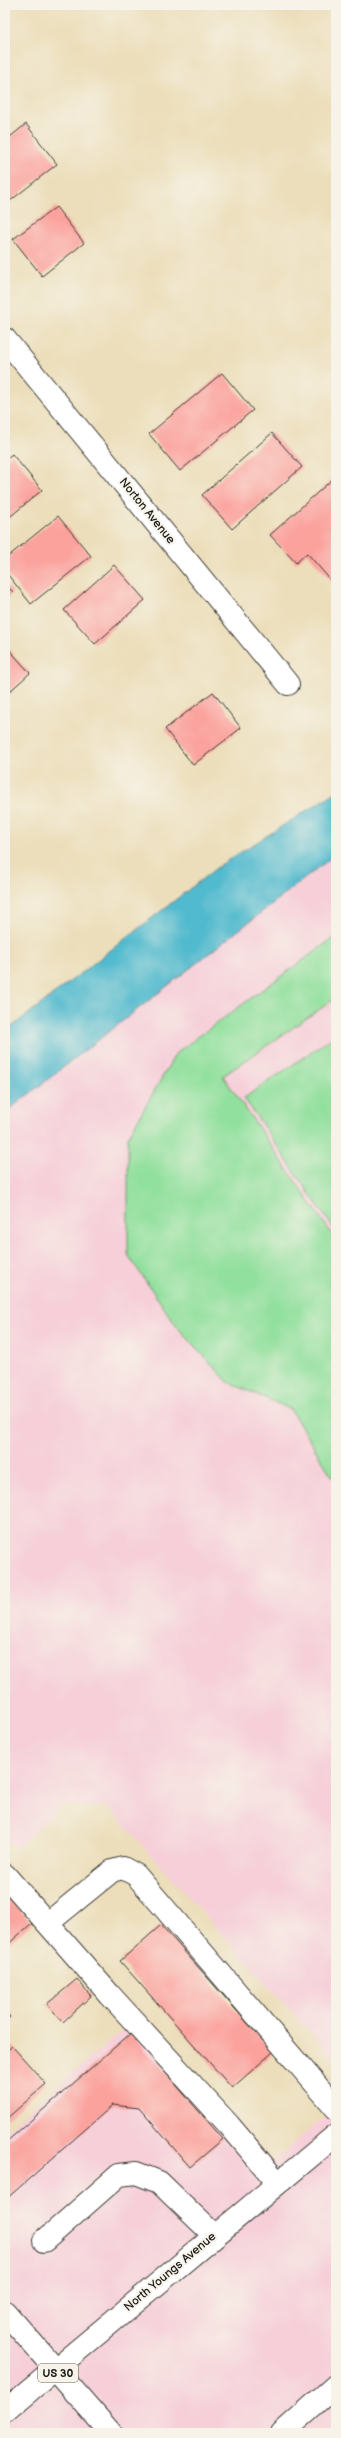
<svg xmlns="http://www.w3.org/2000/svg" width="341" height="2438" font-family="'Balsamiq Sans',sans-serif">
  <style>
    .built { fill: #f6cfd9 }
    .green { fill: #92e09e; stroke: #577e5d }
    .water { fill: #51bace; stroke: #366b75 }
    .building { fill: #fba29d }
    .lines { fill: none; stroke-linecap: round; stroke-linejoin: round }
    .minor-casing { stroke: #3b3934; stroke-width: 24 }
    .major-casing { stroke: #3b3934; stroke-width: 24 }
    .minor { stroke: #fff; stroke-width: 22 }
    .major { stroke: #fff; stroke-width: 22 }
    .labels { text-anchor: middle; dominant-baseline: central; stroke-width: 4; stroke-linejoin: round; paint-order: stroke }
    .shield { fill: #f7f3e8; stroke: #5e5c59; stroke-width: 1 }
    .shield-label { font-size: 11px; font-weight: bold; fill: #1c1c1c }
    .street-label { font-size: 12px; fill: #1c1c1c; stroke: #f7f3e8 }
  </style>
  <rect width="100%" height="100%" fill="#f7f3e8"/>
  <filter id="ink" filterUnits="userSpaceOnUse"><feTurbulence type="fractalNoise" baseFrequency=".025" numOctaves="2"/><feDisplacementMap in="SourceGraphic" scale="8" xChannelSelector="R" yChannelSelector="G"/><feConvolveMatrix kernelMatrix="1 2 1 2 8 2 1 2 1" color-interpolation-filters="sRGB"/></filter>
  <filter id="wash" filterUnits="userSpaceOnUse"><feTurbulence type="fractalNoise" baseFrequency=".012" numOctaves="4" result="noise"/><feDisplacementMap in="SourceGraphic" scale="16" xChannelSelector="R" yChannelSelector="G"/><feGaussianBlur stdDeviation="0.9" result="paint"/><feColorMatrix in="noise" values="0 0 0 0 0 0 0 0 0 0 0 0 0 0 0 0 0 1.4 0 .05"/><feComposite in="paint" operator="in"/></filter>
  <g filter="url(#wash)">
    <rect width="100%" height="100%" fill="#ecdeba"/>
    <path class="built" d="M336,854V2061L108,1807L62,1805L15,1849L5,1837V1113Z
      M143,2013L272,2163L336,2106V2433H5V2131Z"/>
    <path class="green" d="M336,936V998L223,1076L336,1240V1476L333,1478L290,1409L228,1382L177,1327L128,1255V1137L176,1053Z
      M336,1035V1232L244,1098Z"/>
    <path class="water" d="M336,792V854L5,1113V1032L219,866Z"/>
    <g id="blocks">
      <path class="building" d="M26,124L57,164L5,205V141Z
        M56,207L84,243L42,276L13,239Z
        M222,373L253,410L180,471L149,434Z
        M272,433L302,467L232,529L202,495Z
        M12,454L42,490L5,521V460Z
        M336,476V581L333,583L307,553L296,563L270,535Z
        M58,516L91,556L31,604L5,571V559Z
        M114,565L145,600L95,644L64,610Z
        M5,584L13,592L5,599Z
        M6,646L30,673L8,693L5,690Z
        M213,692L241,728L193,765L165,729Z
        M5,1892L32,1923L5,1947Z
        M161,1925L273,2052L232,2088L120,1961Z
        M77,1979L91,1996L63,2022L47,2004Z
        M5,2011L10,2017L5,2022Z
        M131,2033L223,2139L190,2167L139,2108L113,2105L5,2200V2143Z
        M12,2046L46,2084L5,2120V2053Z
        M336,2428V2433H330Z"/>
    </g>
  </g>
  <g filter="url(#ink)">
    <use href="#blocks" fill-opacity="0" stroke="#3b3934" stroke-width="1"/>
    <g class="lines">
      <defs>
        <path id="minor" d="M5,339L288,684
          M5,1875L110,1995L229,2125L278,2183
          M48,1923L112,1871L123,1868L136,1875L336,2108
          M44,2241L119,2175L136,2173L159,2182L214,2235
          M5,2411L336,2135
          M282,2433L336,2385"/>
        <path id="major" d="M5,2312L111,2433"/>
      </defs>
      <use href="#minor" class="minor-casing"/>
      <use href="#major" class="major-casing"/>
      <use href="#minor" class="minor"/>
      <use href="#major" class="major"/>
    </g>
  </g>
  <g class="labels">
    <rect class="shield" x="38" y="2364" width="40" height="18" rx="3"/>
    <g class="shield-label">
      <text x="58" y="2373">US 30</text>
    </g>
    <g class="street-label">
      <text transform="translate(147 511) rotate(51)">Norton Avenue</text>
      <text transform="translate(170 2272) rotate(-40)">North Youngs Avenue</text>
    </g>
  </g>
  <rect width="341" height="2438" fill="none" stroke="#f7f3e8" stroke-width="20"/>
</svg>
